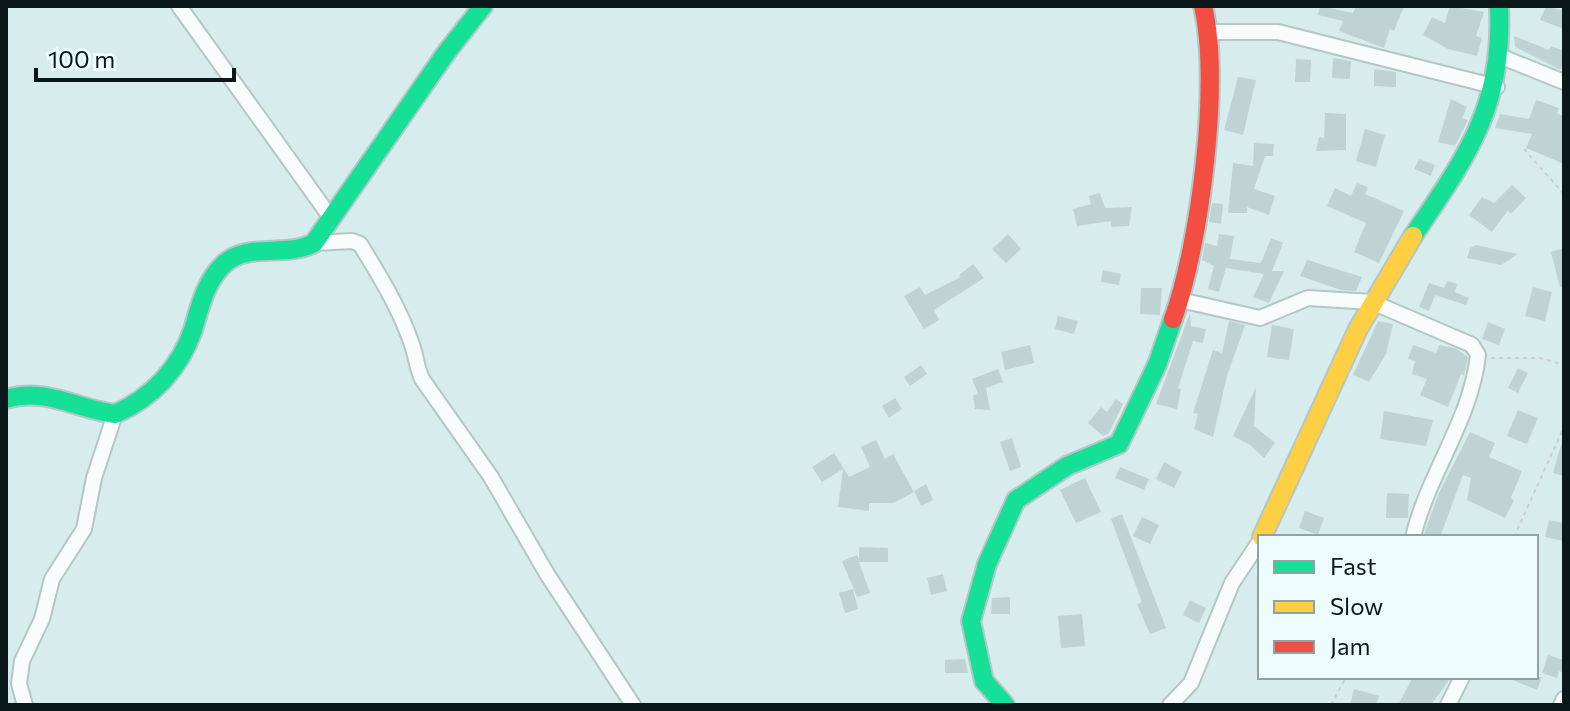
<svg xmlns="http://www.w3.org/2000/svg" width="1570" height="711" font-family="Commissioner,sans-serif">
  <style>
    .building { fill: #c0d3d4 }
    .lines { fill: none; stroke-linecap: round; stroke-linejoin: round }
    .street-casing { stroke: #b5c6c7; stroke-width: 18 }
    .fast-casing { stroke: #b5c6c7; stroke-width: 22 }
    .slow-casing { stroke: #b5c6c7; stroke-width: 22 }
    .jam-casing { stroke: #b5c6c7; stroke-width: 22 }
    .path { stroke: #c9cfcf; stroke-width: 2; stroke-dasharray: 4 4; stroke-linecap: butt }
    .street { stroke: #f9fcfc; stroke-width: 14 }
    .fast { stroke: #16e098; stroke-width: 18 }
    .slow { stroke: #ffcf43; stroke-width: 18 }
    .jam { stroke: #f24e42; stroke-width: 18 }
  </style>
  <rect width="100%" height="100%" fill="#d7eced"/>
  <path class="building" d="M1320,6L1353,13L1356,6H1404L1394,31L1390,29L1384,48L1339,31L1343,21L1318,15Z
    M1450,6L1484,12L1476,36L1482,38L1477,56L1448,49L1423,35L1432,17L1445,23Z
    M1546,6L1564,11V29L1540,20Z
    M1514,36L1549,50L1551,46L1564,51L1561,70L1515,47Z
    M1333,58L1351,61L1350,79L1332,78Z
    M1296,59L1311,60L1310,82H1295Z
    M1374,69L1396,72V87L1374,86Z
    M1238,77L1256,80L1243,135L1224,130Z
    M1451,99L1467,107L1462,118L1468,120L1455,146L1438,142Z
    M1536,100L1559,108L1557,113L1564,117V164L1526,148L1532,134L1495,128L1500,114L1529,119Z
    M1325,113L1346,114V150L1316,151L1319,137L1324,138Z
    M1365,129L1385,135L1376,167L1356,161Z
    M1254,143L1274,144L1273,156H1265L1254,189L1275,196L1269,215L1247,207V213H1228L1233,163L1253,166Z
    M1419,159L1435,165L1431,176L1414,169Z
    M1357,183L1368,187L1365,194L1404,211L1379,263L1354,252L1366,223L1327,206L1335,188L1351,196Z
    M1512,185L1526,198L1511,214L1508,210L1492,232L1469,215L1482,197L1494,203Z
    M1100,193L1105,208L1132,207L1129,226L1111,227V221L1077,226L1073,209L1091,204L1089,196Z
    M1212,203L1223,204L1221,224L1209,222Z
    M1008,234L1021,249L1006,263L992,249Z
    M1219,234L1234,236L1230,259L1261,263L1271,238L1283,243L1272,271H1284L1269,303L1253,297L1264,274L1226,268L1219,292L1208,289L1214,266L1202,260L1205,243L1217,246Z
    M1476,245L1498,250L1518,254L1501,265L1467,258L1470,248Z
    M1564,248V287H1560L1551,252Z
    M1307,260L1362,277L1356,291L1341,290L1300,276Z
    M973,264L984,278L934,310L939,320L924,329L904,296L920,287L925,295L961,277L959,275Z
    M1103,270L1121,274L1119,285L1101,282Z
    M1447,281L1457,284L1455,292L1469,298L1466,305L1435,295L1429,311L1419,307L1429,283L1444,288Z
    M1533,287L1552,292L1545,321L1525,316Z
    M1141,288H1162L1160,315L1140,314Z
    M1190,313L1191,326L1206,329L1203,343L1193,341L1178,388L1181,389L1177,409L1156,404Z
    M1058,316L1078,321L1074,334L1055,329Z
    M1229,321L1245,325L1227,376L1213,437L1194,429L1198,414L1193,413L1213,350L1222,353Z
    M1378,321L1393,324L1386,354L1369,382L1353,375Z
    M1488,322L1505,329L1499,345L1482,339Z
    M1272,325L1294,329L1289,360L1267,357Z
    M1030,345L1034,363L1005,370L1001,352Z
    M1413,345L1436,353L1439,345L1455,348L1468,357L1464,375L1461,374L1448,407L1420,395L1427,379L1412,374L1415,361L1408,359Z
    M921,365L927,374L910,386L904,377Z
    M1518,368L1528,373L1518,393L1508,388Z
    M998,369L1003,382L986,388L990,410L975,409L973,395L978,394L972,379Z
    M1256,387L1254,426L1275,443L1264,458L1250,445L1233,436Z
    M895,398L902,409L889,418L882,406Z
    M1116,399L1123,404L1109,433L1103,436L1088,423L1101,407L1107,412Z
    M1518,410L1538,418L1527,444L1507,436Z
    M1384,411L1433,420L1426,446L1380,439Z
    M1470,432L1495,443L1489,457L1522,471L1511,498L1514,500L1505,518L1467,500L1471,478L1463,475L1440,537H1423L1438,495Z
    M1012,438L1021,467L1010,471L1000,442Z
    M876,440L885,459L893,454L914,492L894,503H869V511L838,507L843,469L822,482L812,467L834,453L849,477L870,467L861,447Z
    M1561,445H1564V476L1553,473Z
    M1164,462L1182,472L1174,488L1156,479Z
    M1120,467L1149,479L1144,490L1115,478Z
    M1085,478L1101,512L1076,523L1060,490Z
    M926,484L933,500L921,506L914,491Z
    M1387,493L1409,494L1408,518H1386Z
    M1305,511L1324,518L1318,535L1299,528Z
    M1122,514L1166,628L1150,634L1137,604L1142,602L1111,519Z
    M1142,517L1159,525L1150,544L1133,536Z
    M1549,520L1564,523V541L1545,537Z
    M859,547L888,548V562H859L870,593L857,597L842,561L857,555L859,560Z
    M943,574L947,591L931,595L927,578Z
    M853,589L858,609L845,613L839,593Z
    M1010,597V614H991L992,598Z
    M1190,600L1206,608L1199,623L1183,615Z
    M1082,614L1085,646L1061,648L1058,616Z
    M1548,655L1564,660V673L1559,671L1557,678L1542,673Z
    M965,659L968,673H945V660Z
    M1413,677H1443L1449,680L1431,705H1398Z
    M1506,677H1542L1537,690Z
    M1354,689L1379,696L1376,705H1350Z"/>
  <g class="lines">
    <defs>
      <path id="street" d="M179,6L331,218
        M1209,32H1278L1497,87
        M1502,57L1564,82
        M314,243L352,241L360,244C379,275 399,307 411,342C416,354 416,366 422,379L491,477L547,574L633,705
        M1180,300L1260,318L1308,298L1372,302L1472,345L1478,355C1471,420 1428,474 1413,537
        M25,705L19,684L22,661L42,619L52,579L84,529L94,478L115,414
        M1170,705L1191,683L1232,583L1260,541
        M1448,705L1462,677
        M1561,705L1564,699"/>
      <path id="fast" d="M1413,236C1467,156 1504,106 1499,6
        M6,399C45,387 77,409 115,414C152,398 180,368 193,330C200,306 206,280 225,263C250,242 286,258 314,243L446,53L483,6
        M1005,705L984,681L971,621L987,564L1016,500L1067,466L1119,444L1157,365L1173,319"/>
      <path id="slow" d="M1262,537L1358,329L1413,236"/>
      <path id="jam" d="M1173,319C1200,244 1221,83 1203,6"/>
    </defs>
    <use href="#street" class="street-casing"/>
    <use href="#fast" class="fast-casing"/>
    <use href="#slow" class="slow-casing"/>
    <use href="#jam" class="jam-casing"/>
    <path class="path" d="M1524,149L1564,194
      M1491,358H1540L1564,365
      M1514,537L1564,427
      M1331,705L1346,677"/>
    <use href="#street" class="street"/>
    <use href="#fast" class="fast"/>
    <use href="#slow" class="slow"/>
    <use href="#jam" class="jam"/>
  </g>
  <rect width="1570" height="711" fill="none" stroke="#0a181a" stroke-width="16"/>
  <rect x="1258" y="535" width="280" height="144" fill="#edfcfd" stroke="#92a1a2" stroke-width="2"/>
  <rect x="1274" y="561" width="40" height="12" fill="#16e098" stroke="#92a1a2" stroke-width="2"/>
  <text x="1330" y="575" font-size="24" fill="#0a181a">Fast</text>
  <rect x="1274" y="601" width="40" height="12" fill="#ffcf43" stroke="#92a1a2" stroke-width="2"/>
  <text x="1330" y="615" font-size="24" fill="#0a181a">Slow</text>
  <rect x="1274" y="641" width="40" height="12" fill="#f24e42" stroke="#92a1a2" stroke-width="2"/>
  <text x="1330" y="655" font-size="24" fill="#0a181a">Jam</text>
  <path d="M36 68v12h198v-12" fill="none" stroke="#0a181a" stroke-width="4"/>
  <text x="48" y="68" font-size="24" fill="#0a181a" stroke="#edfcfd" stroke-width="6" paint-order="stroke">100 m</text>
</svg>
